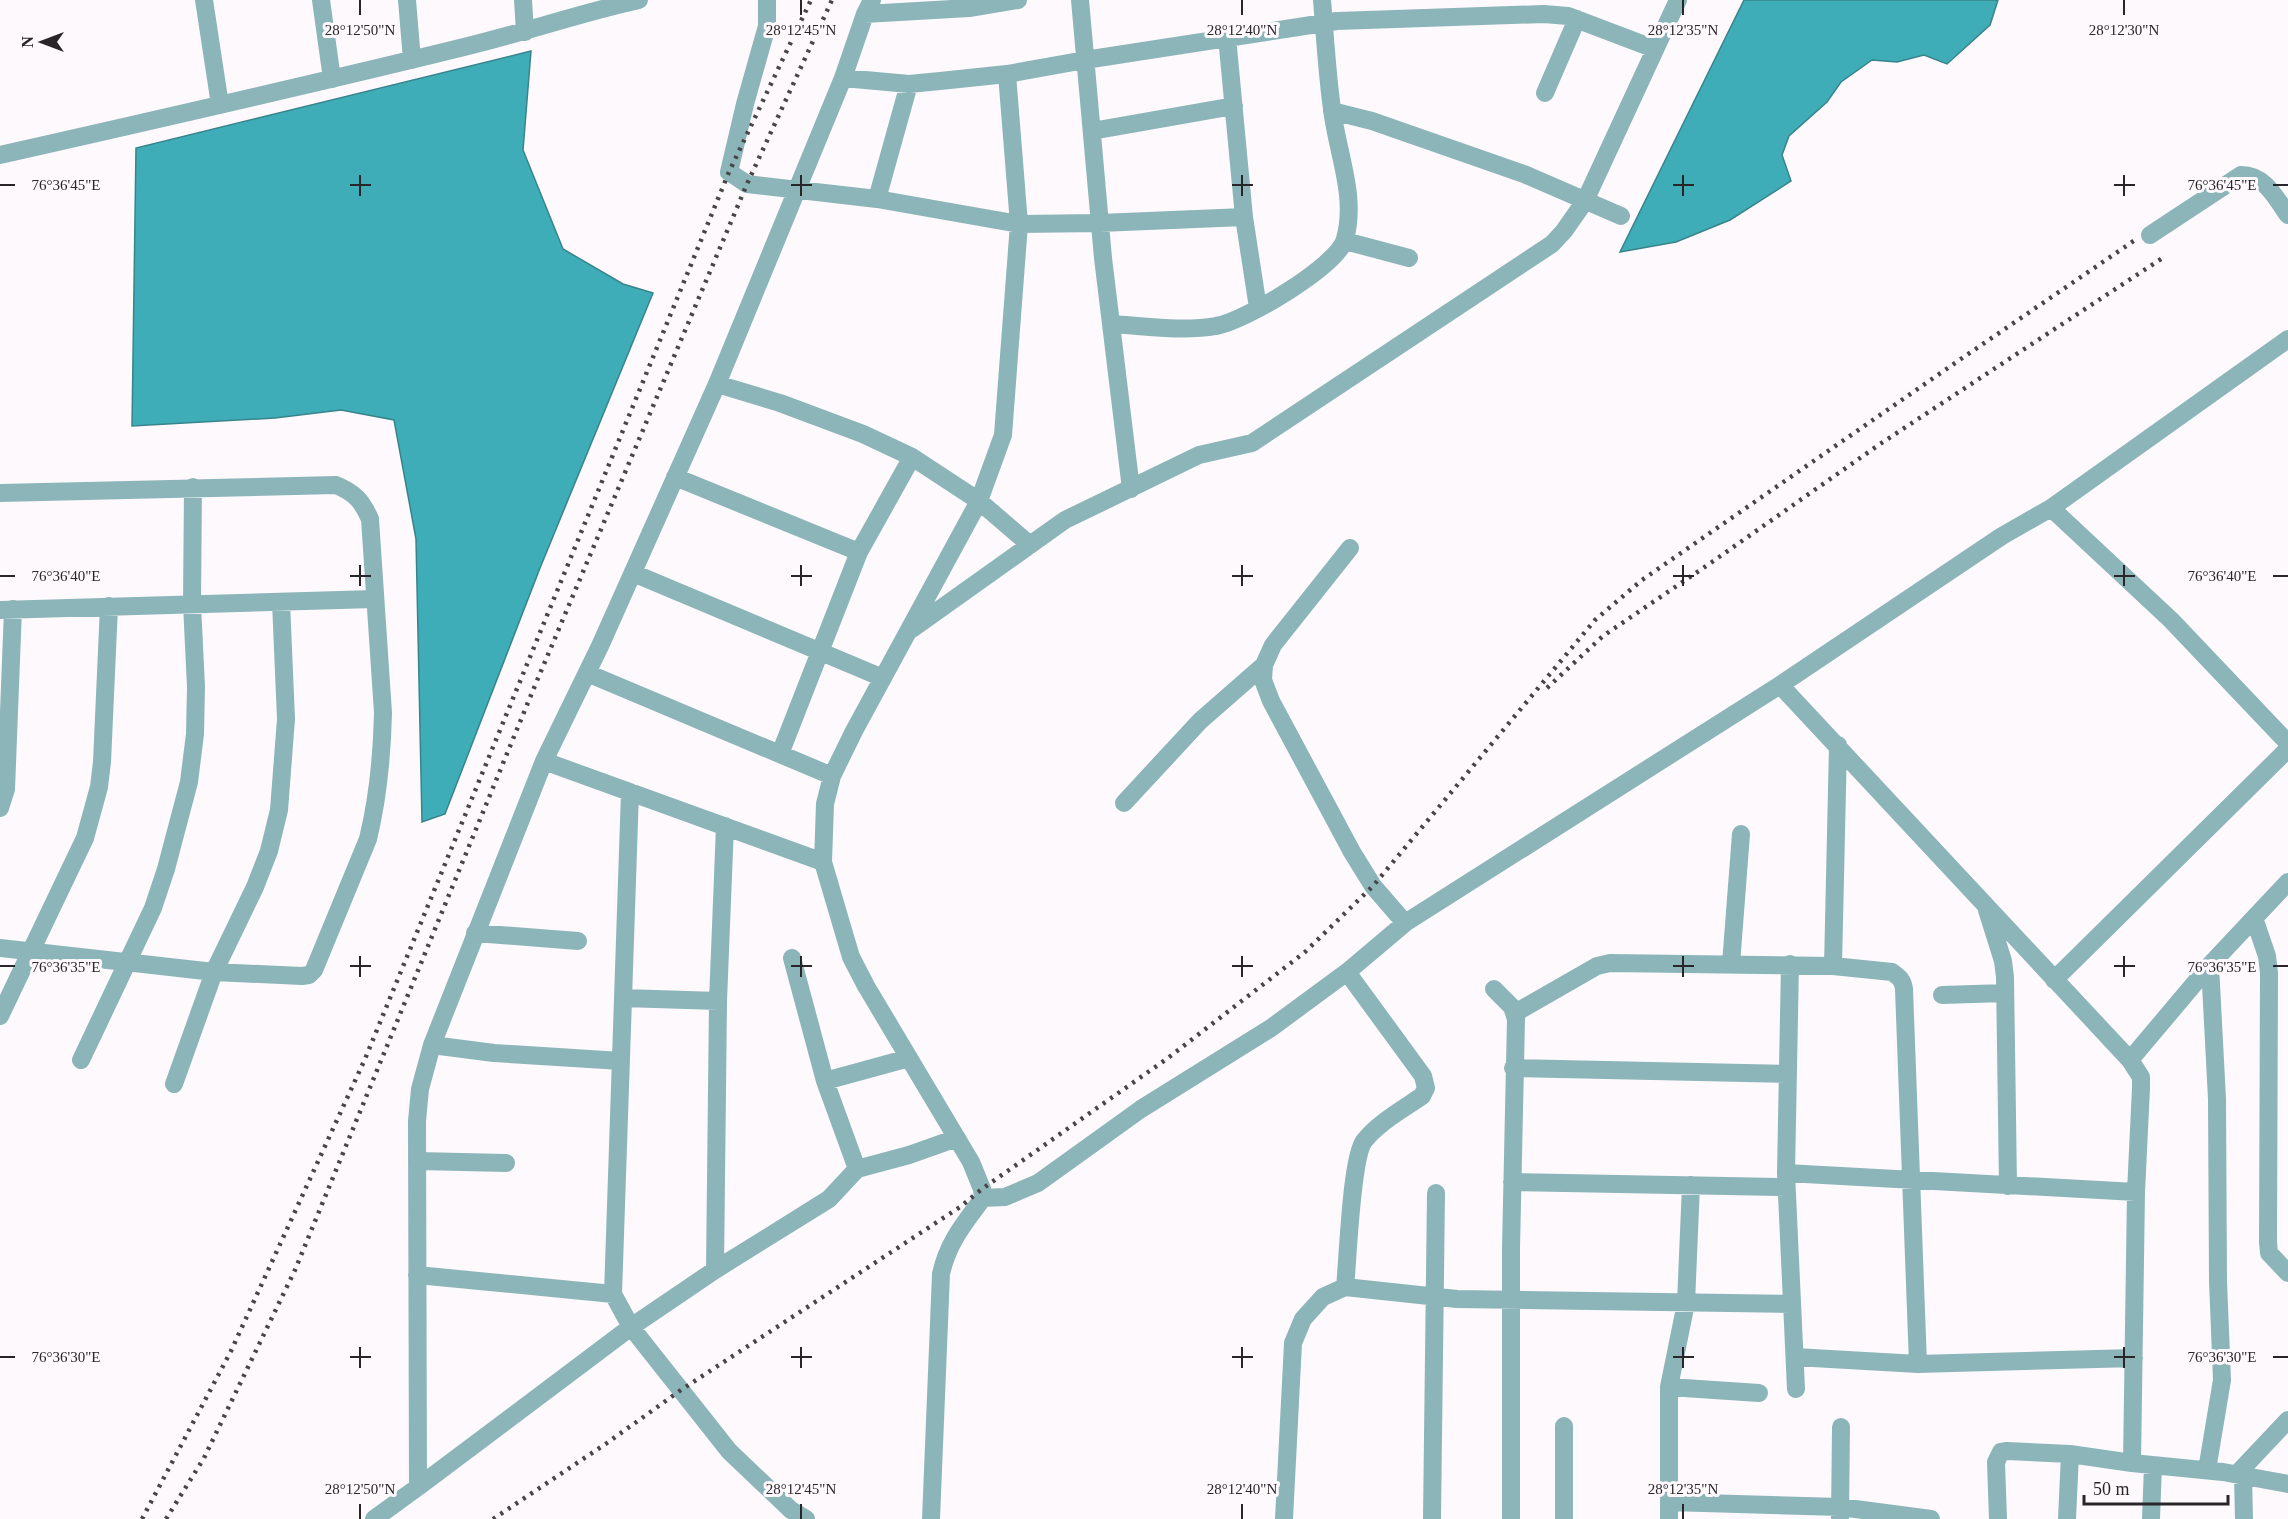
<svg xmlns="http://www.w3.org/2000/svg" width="2288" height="1519" font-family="Georgia,serif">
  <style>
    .water { fill: #3eadb7; stroke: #38848c; stroke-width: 1.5 }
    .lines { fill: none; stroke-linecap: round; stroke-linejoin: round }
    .minor { stroke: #8cb5b9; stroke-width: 18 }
    .rail { stroke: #484548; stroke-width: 4.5; stroke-dasharray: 3 6; stroke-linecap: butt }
    .ticks { fill: none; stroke: #292629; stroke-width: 2 }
    .ticks-label { font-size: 15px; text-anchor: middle; fill: #292629; stroke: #fef9fd; stroke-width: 6; stroke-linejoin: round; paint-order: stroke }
  </style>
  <rect width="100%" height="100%" fill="#fef9fd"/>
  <path class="water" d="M1744,0H1998L1990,25L1947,64L1924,55L1897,62L1872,60L1841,82L1827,102L1789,136L1782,155L1791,181L1730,220L1676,242L1620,252Z
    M531,51L523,150L563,249L623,284L653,293L540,568L445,814L422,822L416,539L394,420L341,410L275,418L132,426L136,148Z"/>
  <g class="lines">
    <path class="minor" d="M204,0L220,105
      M321,0L332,79
      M407,0L412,60
      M523,0L525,32
      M767,0V26L745,104L729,172L747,184L877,199L1019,224L1100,223L1244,217
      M1080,0L1103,258L1131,489
      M865,14L969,8L1018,0
      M1227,37L1244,217L1258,308
      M843,78L909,84L940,81L1007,74L1085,60L1337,21L1544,14L1568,16L1655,49
      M1545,93L1577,19
      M1332,111L1372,121L1524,174L1621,216
      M1092,131L1234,106
      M0,155C155,120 310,85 464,47C523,33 580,13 639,0
      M877,199L909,84
      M2150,235L2241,175C2265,175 2275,197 2288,215
      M1345,241L1409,258
      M1111,324C1146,326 1182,332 1216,326C1243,322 1338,266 1345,239C1357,196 1337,152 1332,109C1327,73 1325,36 1322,0
      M717,384L780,403L863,434L912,457L979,501L1030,545
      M675,477L859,552
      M0,493L336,485C355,493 362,501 370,519L383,713C382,755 378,798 368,839L314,970L309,975L302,976L214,972L0,948
      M2051,508L2171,620L2288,743
      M1350,548L1273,645L1264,665L1263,680L1271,701L1352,852L1373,886L1405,923
      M633,573L883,678
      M0,610L374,599
      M912,629L1065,520L1199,455L1252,443L1552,244L1564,231L1585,201L1678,0
      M587,673L832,776
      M1780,685L2130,1060L2210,965L2288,882
      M780,754L859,552L912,457
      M544,761L823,862
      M630,792L613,1294L631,1327L729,1451L791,1510L806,1519
      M1124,803L1200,721L1264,665
      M0,808L6,789L13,609
      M1987,910L2003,961L2005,977L2008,1186
      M2254,918L2267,956L2269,973L2268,1242L2269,1253L2288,1273
      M475,933L578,941
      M792,958L825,1081L857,1169
      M1731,964L1741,834
      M1790,964L1786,1173L1796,1389
      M1833,966L1838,745
      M2054,980L2288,749
      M1494,989L1512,1007L1516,1019L1511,1248V1519
      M1942,995L2005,993
      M623,998L718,1001
      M1515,1013L1597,966L1610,963L1833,966L1892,972C1899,977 1903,980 1904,989L1918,1364
      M0,1016L85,838L99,787L102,762L109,606
      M432,1045L494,1053L621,1061
      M81,1060L153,908L166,869L189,782L195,734L196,687L192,604L193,487
      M2130,1060L2141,1077V1088L2136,1192L2132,1463
      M1513,1068L1787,1074
      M825,1081L909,1058
      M174,1084L214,972L255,887L269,851L279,810L286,719L281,602
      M417,1161L506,1163
      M1786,1173L2136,1192
      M1512,1182L1786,1187
      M983,1198L1005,1197L1038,1183L1141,1109L1271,1028L1347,972L1405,923L1780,685L2002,536L2051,508L2288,339
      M715,1270L718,1001L725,826
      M417,1275L613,1294
      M1345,1287C1348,1260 1351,1159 1364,1141C1378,1123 1403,1109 1422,1096L1426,1088L1423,1076L1347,972
      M1795,1357L1918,1364L2134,1358
      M1669,1387L1759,1393
      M1564,1426V1519
      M2207,1470L2222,1380L2218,1281L2217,1099L2210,965
      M2237,1474L2288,1420
      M2243,1475L2244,1519
      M418,1487L631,1327L715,1270L829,1199L857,1169L909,1155L957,1138
      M1669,1502L1840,1507L1931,1519
      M1840,1517L1841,1427
      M374,1519L418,1487L417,1121L420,1089L432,1045L544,761L600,646L717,384L843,78L865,14L872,0
      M931,1519L941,1274C948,1242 964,1224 983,1198L982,1189L971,1162L866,986L851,957L823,862L825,804L832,776L854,731L979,501L1003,435L1019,224L1007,74
      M1284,1519L1293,1343L1303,1319L1323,1297L1345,1287L1457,1299L1792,1304
      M1432,1519L1436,1193
      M1669,1519V1387L1686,1303L1691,1185
      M1998,1519L1996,1462L2001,1452L2007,1451L2070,1454L2132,1463L2223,1472L2288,1484
      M2067,1519L2070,1454
      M2151,1519L2153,1465"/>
    <path class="rail" d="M1547,688L1603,636L1712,562L1880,444L2164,257
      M142,1519L231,1351L365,1059L729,172L811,0
      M166,1519L204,1458L295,1270L536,683L747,184L832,0
      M493,1519L607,1443L681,1390L960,1207L982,1189L1168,1058L1305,952L1373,886L1595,620L1642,580L1958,361L2135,240"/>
  </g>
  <path class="ticks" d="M360,0V15M801,0V15M1242,0V15M1683,0V15M2124,0V15M360,175V196M801,175V196M1242,175V196M1683,175V196M2124,175V196M0,185H15M350,185H371M791,185H812M1232,185H1253M1673,185H1694M2114,185H2135M2273,185H2288M360,565V586M801,565V586M1242,565V586M1683,565V586M2124,565V586M0,576H15M350,576H371M791,576H812M1232,576H1253M1673,576H1694M2114,576H2135M2273,576H2288M360,956V977M801,956V977M1242,956V977M1683,956V977M2124,956V977M0,966H15M350,966H371M791,966H812M1232,966H1253M1673,966H1694M2114,966H2135M2273,966H2288M360,1347V1368M801,1347V1368M1242,1347V1368M1683,1347V1368M2124,1347V1368M0,1357H15M350,1357H371M791,1357H812M1232,1357H1253M1673,1357H1694M2114,1357H2135M2273,1357H2288M360,1504V1519M801,1504V1519M1242,1504V1519M1683,1504V1519"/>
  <g class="ticks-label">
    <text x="360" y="35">28°12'50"N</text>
    <text x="801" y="35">28°12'45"N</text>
    <text x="1242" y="35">28°12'40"N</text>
    <text x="1683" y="35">28°12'35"N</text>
    <text x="2124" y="35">28°12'30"N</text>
    <text x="2222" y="190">76°36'45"E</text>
    <text x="66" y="190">76°36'45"E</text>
    <text x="2222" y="581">76°36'40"E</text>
    <text x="66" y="581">76°36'40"E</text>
    <text x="2222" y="972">76°36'35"E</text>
    <text x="66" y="972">76°36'35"E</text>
    <text x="2222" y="1362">76°36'30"E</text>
    <text x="66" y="1362">76°36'30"E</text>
    <text x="360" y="1494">28°12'50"N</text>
    <text x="801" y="1494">28°12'45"N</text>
    <text x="1242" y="1494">28°12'40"N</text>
    <text x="1683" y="1494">28°12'35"N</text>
  </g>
  <g transform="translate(42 42) rotate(270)" stroke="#fef9fd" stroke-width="4.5" paint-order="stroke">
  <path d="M0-4.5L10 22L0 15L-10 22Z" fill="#292629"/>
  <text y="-9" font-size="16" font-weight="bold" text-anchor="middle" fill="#292629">N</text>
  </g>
  <path d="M2084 1495v9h144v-9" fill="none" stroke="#292629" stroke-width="3"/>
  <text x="2093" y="1495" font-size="18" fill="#292629" stroke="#fef9fd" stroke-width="4.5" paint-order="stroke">50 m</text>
</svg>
